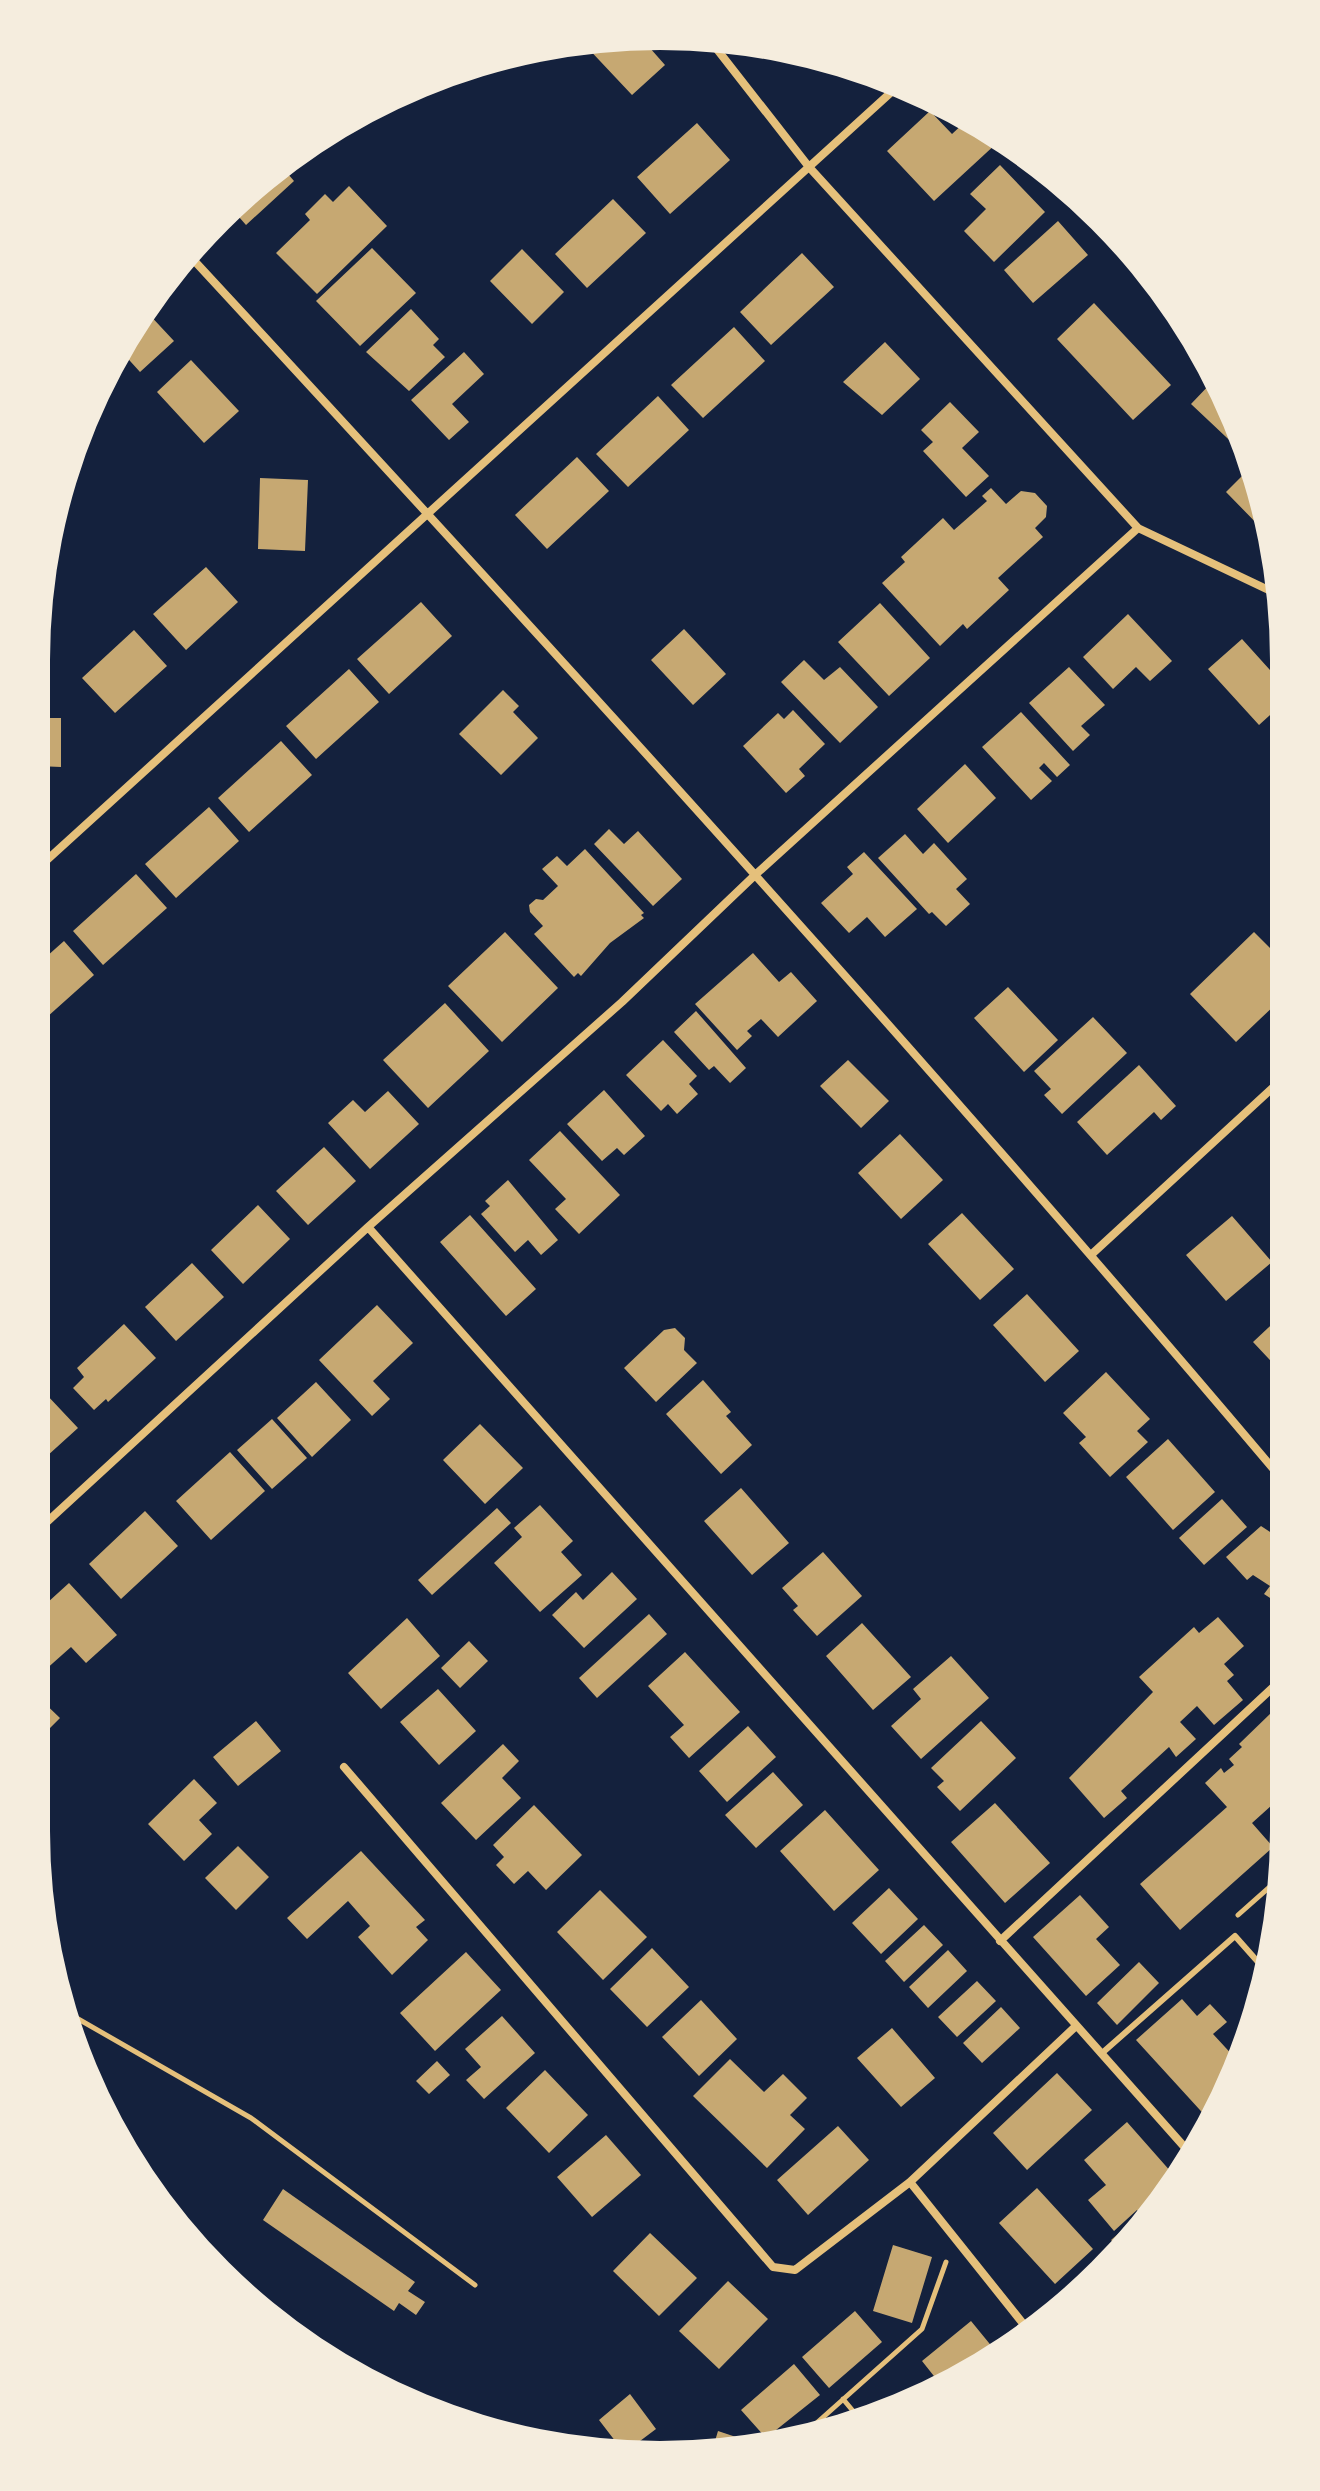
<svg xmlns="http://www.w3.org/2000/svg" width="1320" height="2491" font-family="'Sofia Sans Condensed',sans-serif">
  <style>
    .building { fill: #c6a872 }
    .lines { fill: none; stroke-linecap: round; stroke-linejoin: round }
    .path { stroke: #e5c07b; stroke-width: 5 }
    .service { stroke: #e5c07b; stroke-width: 6 }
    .minor { stroke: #e5c07b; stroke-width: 8 }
  </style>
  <rect width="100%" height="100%" fill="#14213d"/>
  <path class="building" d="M642,39L665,65L632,95L584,44Z
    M930,111L952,134L966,121L998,142L934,201L887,151Z
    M697,123L730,160L670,214L637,177Z
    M1000,165L1045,212L994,262L964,231L986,209L970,194Z
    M282,167L294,181L246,225L232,209L249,191Z
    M349,186L387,226L317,294L276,253L310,220L305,214L325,194L333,202Z
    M613,199L646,233L587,288L555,254Z
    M1058,221L1088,255L1033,303L1004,270Z
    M372,248L416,293L360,346L316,301Z
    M522,249L564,292L532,324L490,281Z
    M802,253L834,287L771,345L740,312Z
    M1094,303L1171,385L1133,420L1057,339Z
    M411,309L439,339L433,345L445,357L409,391L366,352Z
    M146,311L174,341L140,372L121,351Z
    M734,327L765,361L703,418L671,385Z
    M885,342L920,379L882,415L843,382Z
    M464,352L484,374L452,404L469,422L449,440L411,400Z
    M191,360L239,411L204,443L157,392Z
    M1213,381L1237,422L1243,453L1191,404Z
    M658,396L689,430L628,487L596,454Z
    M950,402L979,432L962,448L989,476L966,497L923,451L933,442L921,430Z
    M577,457L609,491L547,549L515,515Z
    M1249,469L1258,502L1267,534L1226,492Z
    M260,478L308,480L305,551L258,549Z
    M991,488L1006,504L1021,491L1035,493L1047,506L1046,517L1035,528L1043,537L998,578L1009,590L967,629L963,624L940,646L882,583L905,562L901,557L943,518L954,530L987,501L982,496Z
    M206,567L238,602L186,650L153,614Z
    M421,602L452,636L389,694L357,659Z
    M880,603L930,658L889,696L838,642Z
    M1128,614L1172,661L1150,681L1136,667L1113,689L1083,657Z
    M684,629L726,674L693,705L651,660Z
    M134,630L167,666L115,713L82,678Z
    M1242,639L1279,680L1275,686L1279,690V707L1259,725L1208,669Z
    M804,660L824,680L840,667L878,707L840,743L781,682Z
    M1069,667L1105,705L1081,726L1090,735L1073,751L1029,703Z
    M349,669L379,702L316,759L286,726Z
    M503,690L519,706L513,712L538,738L501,775L459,734Z
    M793,710L825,744L799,769L805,776L786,793L743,746L778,713L784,719Z
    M1021,712L1070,765L1057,777L1044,763L1039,768L1052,781L1031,800L982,747Z
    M37,718H61V767L37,766Z
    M281,741L312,775L249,832L218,798Z
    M965,764L996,798L948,843L917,809Z
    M209,807L239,841L176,898L145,864Z
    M609,829L624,844L638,831L682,879L653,906L594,844Z
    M905,834L923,854L934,843L967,879L956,889L970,904L946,926L932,912L929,914L878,858Z
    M585,849L644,913L641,915L644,918L610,943L581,976L578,973L574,977L534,934L543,926L530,912L529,905L536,899L543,900L558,886L542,869L557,856L567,866Z
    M864,852L917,909L885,937L867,917L849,933L821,903L853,874L847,867Z
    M136,874L167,908L103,965L73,931Z
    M505,932L558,988L502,1042L448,986Z
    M1254,932L1280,958V1000L1236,1042L1190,994Z
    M64,941L94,975L37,1026V965Z
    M753,953L779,982L791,972L817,1001L778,1037L761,1019L747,1031L752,1036L737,1050L695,1004Z
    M1008,987L1058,1040L1024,1072L974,1018Z
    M445,1003L489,1051L428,1108L383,1060Z
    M696,1011L746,1068L730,1083L714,1066L709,1070L674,1032Z
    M1093,1017L1127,1053L1062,1114L1044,1095L1051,1089L1034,1071Z
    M663,1040L697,1076L689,1084L698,1094L677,1114L668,1104L661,1111L626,1075Z
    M848,1060L889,1101L861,1128L820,1086Z
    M1139,1065L1176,1106L1161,1120L1154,1112L1107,1155L1077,1122Z
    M604,1090L645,1136L624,1155L617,1148L602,1161L567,1124Z
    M388,1091L419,1124L370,1169L328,1123L353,1100L365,1112Z
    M560,1131L620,1195L579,1234L555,1209L566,1199L529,1160Z
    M900,1134L943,1180L901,1219L858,1173Z
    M324,1147L356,1181L308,1225L276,1191Z
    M508,1180L558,1240L541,1255L528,1240L515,1252L481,1214L490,1206L485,1201Z
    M258,1205L290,1239L243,1284L211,1250Z
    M962,1213L1014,1269L980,1300L928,1244Z
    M470,1215L536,1289L506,1316L440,1242Z
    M1232,1216L1272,1262L1226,1301L1186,1255Z
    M192,1263L224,1297L176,1341L145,1307Z
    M1027,1294L1079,1351L1045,1382L993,1325Z
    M377,1305L413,1343L373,1381L390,1399L372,1416L319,1360Z
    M1281,1316V1372L1253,1342Z
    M124,1324L156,1358L108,1402L106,1399L94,1410L73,1388L84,1377L77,1368Z
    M675,1328L685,1338L684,1350L697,1363L656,1402L624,1368L664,1330Z
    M1106,1372L1150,1419L1137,1431L1148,1442L1110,1477L1079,1443L1086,1437L1063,1413Z
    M703,1380L731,1412L726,1416L752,1445L721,1474L666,1414Z
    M316,1382L351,1420L312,1457L277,1418Z
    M45,1393L78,1428L36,1466V1401Z
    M272,1419L307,1458L272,1489L237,1450Z
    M480,1424L523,1468L485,1504L443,1460Z
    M1168,1439L1215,1492L1173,1530L1126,1477Z
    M230,1452L265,1491L211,1540L176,1501Z
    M741,1488L789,1543L752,1575L704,1521Z
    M1222,1499L1247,1527L1204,1565L1179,1538Z
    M540,1505L573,1541L561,1552L582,1575L540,1612L494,1563L522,1537L514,1528Z
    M497,1508L511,1523L432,1595L418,1580Z
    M145,1511L178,1546L121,1599L89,1564Z
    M1261,1526L1282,1540L1281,1605L1264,1594L1270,1586L1253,1575L1247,1580L1226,1557Z
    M823,1552L862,1596L817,1636L793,1610L798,1606L782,1588Z
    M612,1572L637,1599L584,1648L552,1615L576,1592L583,1600Z
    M69,1583L117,1635L86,1663L71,1647L44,1671L36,1662V1613Z
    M649,1614L667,1634L597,1698L579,1678Z
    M1218,1617L1244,1646L1224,1664L1234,1675L1227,1681L1243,1700L1214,1725L1197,1706L1180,1722L1196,1739L1176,1757L1169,1747L1121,1791L1127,1798L1104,1818L1069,1778L1153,1692L1139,1677L1194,1627L1199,1633Z
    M407,1618L440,1656L381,1709L348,1673Z
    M862,1623L911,1677L873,1710L826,1656Z
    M469,1641L488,1661L460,1688L441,1668Z
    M685,1652L740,1712L689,1758L670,1737L684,1725L648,1686Z
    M951,1656L989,1698L921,1759L891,1726L921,1699L913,1689Z
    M438,1689L476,1731L439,1765L400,1722Z
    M36,1695L60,1718L48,1730L36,1719Z
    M1272,1712L1282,1723V1796L1252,1823L1273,1847L1180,1930L1140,1884L1227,1807L1205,1783L1221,1768L1224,1773L1234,1765L1229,1759L1242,1747L1239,1744Z
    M256,1721L281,1751L238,1786L213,1757Z
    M981,1721L1016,1758L960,1811L937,1787L944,1781L931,1768Z
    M748,1726L776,1757L727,1802L699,1771Z
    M503,1744L519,1761L502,1778L521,1798L476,1840L441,1803Z
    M773,1772L803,1805L756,1848L725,1815Z
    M194,1779L217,1803L199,1820L212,1834L184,1861L148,1824Z
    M995,1803L1050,1863L1005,1903L951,1842Z
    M534,1805L582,1855L546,1890L528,1871L514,1884L496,1865L504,1857L493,1845Z
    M825,1810L879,1870L834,1911L780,1851Z
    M238,1846L269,1877L236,1910L205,1878Z
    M361,1851L425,1920L416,1927L428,1940L392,1975L358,1937L370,1926L348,1901L307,1939L287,1918Z
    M889,1888L918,1919L881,1954L852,1923Z
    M600,1890L647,1937L603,1980L557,1932Z
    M1080,1895L1109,1927L1096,1939L1120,1965L1086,1996L1033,1937Z
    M924,1925L943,1945L904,1982L885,1961Z
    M652,1948L689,1987L647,2027L610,1989Z
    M948,1950L967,1971L928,2008L909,1987Z
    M466,1952L501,1990L435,2051L400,2013Z
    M1139,1962L1159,1983L1117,2025L1097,2003Z
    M977,1981L996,2001L957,2037L938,2017Z
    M1182,1999L1197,2016L1210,2004L1227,2022L1213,2034L1237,2060L1219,2107L1210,2121L1136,2040Z
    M701,2000L737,2039L699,2076L662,2037Z
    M1001,2007L1020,2028L982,2063L963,2043Z
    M502,2016L535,2053L484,2099L466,2080L481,2067L465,2049Z
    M892,2028L935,2078L901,2107L857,2058Z
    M730,2059L764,2092L783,2074L807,2098L790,2115L805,2129L767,2168L693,2096Z
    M437,2061L450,2075L429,2094L416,2081Z
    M545,2070L588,2115L549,2153L506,2108Z
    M1057,2073L1092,2110L1027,2170L993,2133Z
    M1127,2122L1172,2173L1119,2248L1111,2240L1141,2214L1137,2210L1114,2231L1088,2200L1106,2185L1084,2160Z
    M838,2126L869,2160L808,2215L777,2180Z
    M606,2135L641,2175L592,2217L557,2177Z
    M1037,2188L1093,2249L1055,2284L999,2223Z
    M283,2189L415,2282L408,2291L425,2302L416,2315L399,2303L394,2311L263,2220Z
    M650,2233L697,2278L659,2316L613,2271Z
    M893,2245L932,2257L912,2323L873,2311Z
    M728,2281L768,2319L719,2369L679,2331Z
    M855,2311L882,2342L829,2388L802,2357Z
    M971,2321L998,2354L941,2385L922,2361Z
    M794,2364L820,2395L766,2438L741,2410Z
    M630,2394L656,2429L632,2447L619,2446L599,2420Z
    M718,2431L751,2442L712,2451Z"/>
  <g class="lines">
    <path class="path" d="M1238,1915L1282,1876
      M66,2012L251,2118L475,2285
      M843,2399L858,2417
      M811,2428L922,2329L946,2262"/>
    <path class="service" d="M1101,2054L1235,1936L1266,1971"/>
    <path class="minor" d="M709,39L809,167L1138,528L1279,595
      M189,255C560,656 929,1061 1281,1478
      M37,869L898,86
      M368,1227L1188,2151
      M1092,1254L1280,1081
      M36,1532L368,1227L622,1002L754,876L1138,528
      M344,1767L773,2267L795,2270L910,2182L1076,2026
      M1000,1941L1282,1679
      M910,2182L1029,2331"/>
  </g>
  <path d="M0 0H1320V2491H0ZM660 50H660A610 610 0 0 1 1270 660V1831A610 610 0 0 1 660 2441H660A610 610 0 0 1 50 1831V660A610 610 0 0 1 660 50Z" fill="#f5edde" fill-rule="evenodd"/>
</svg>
